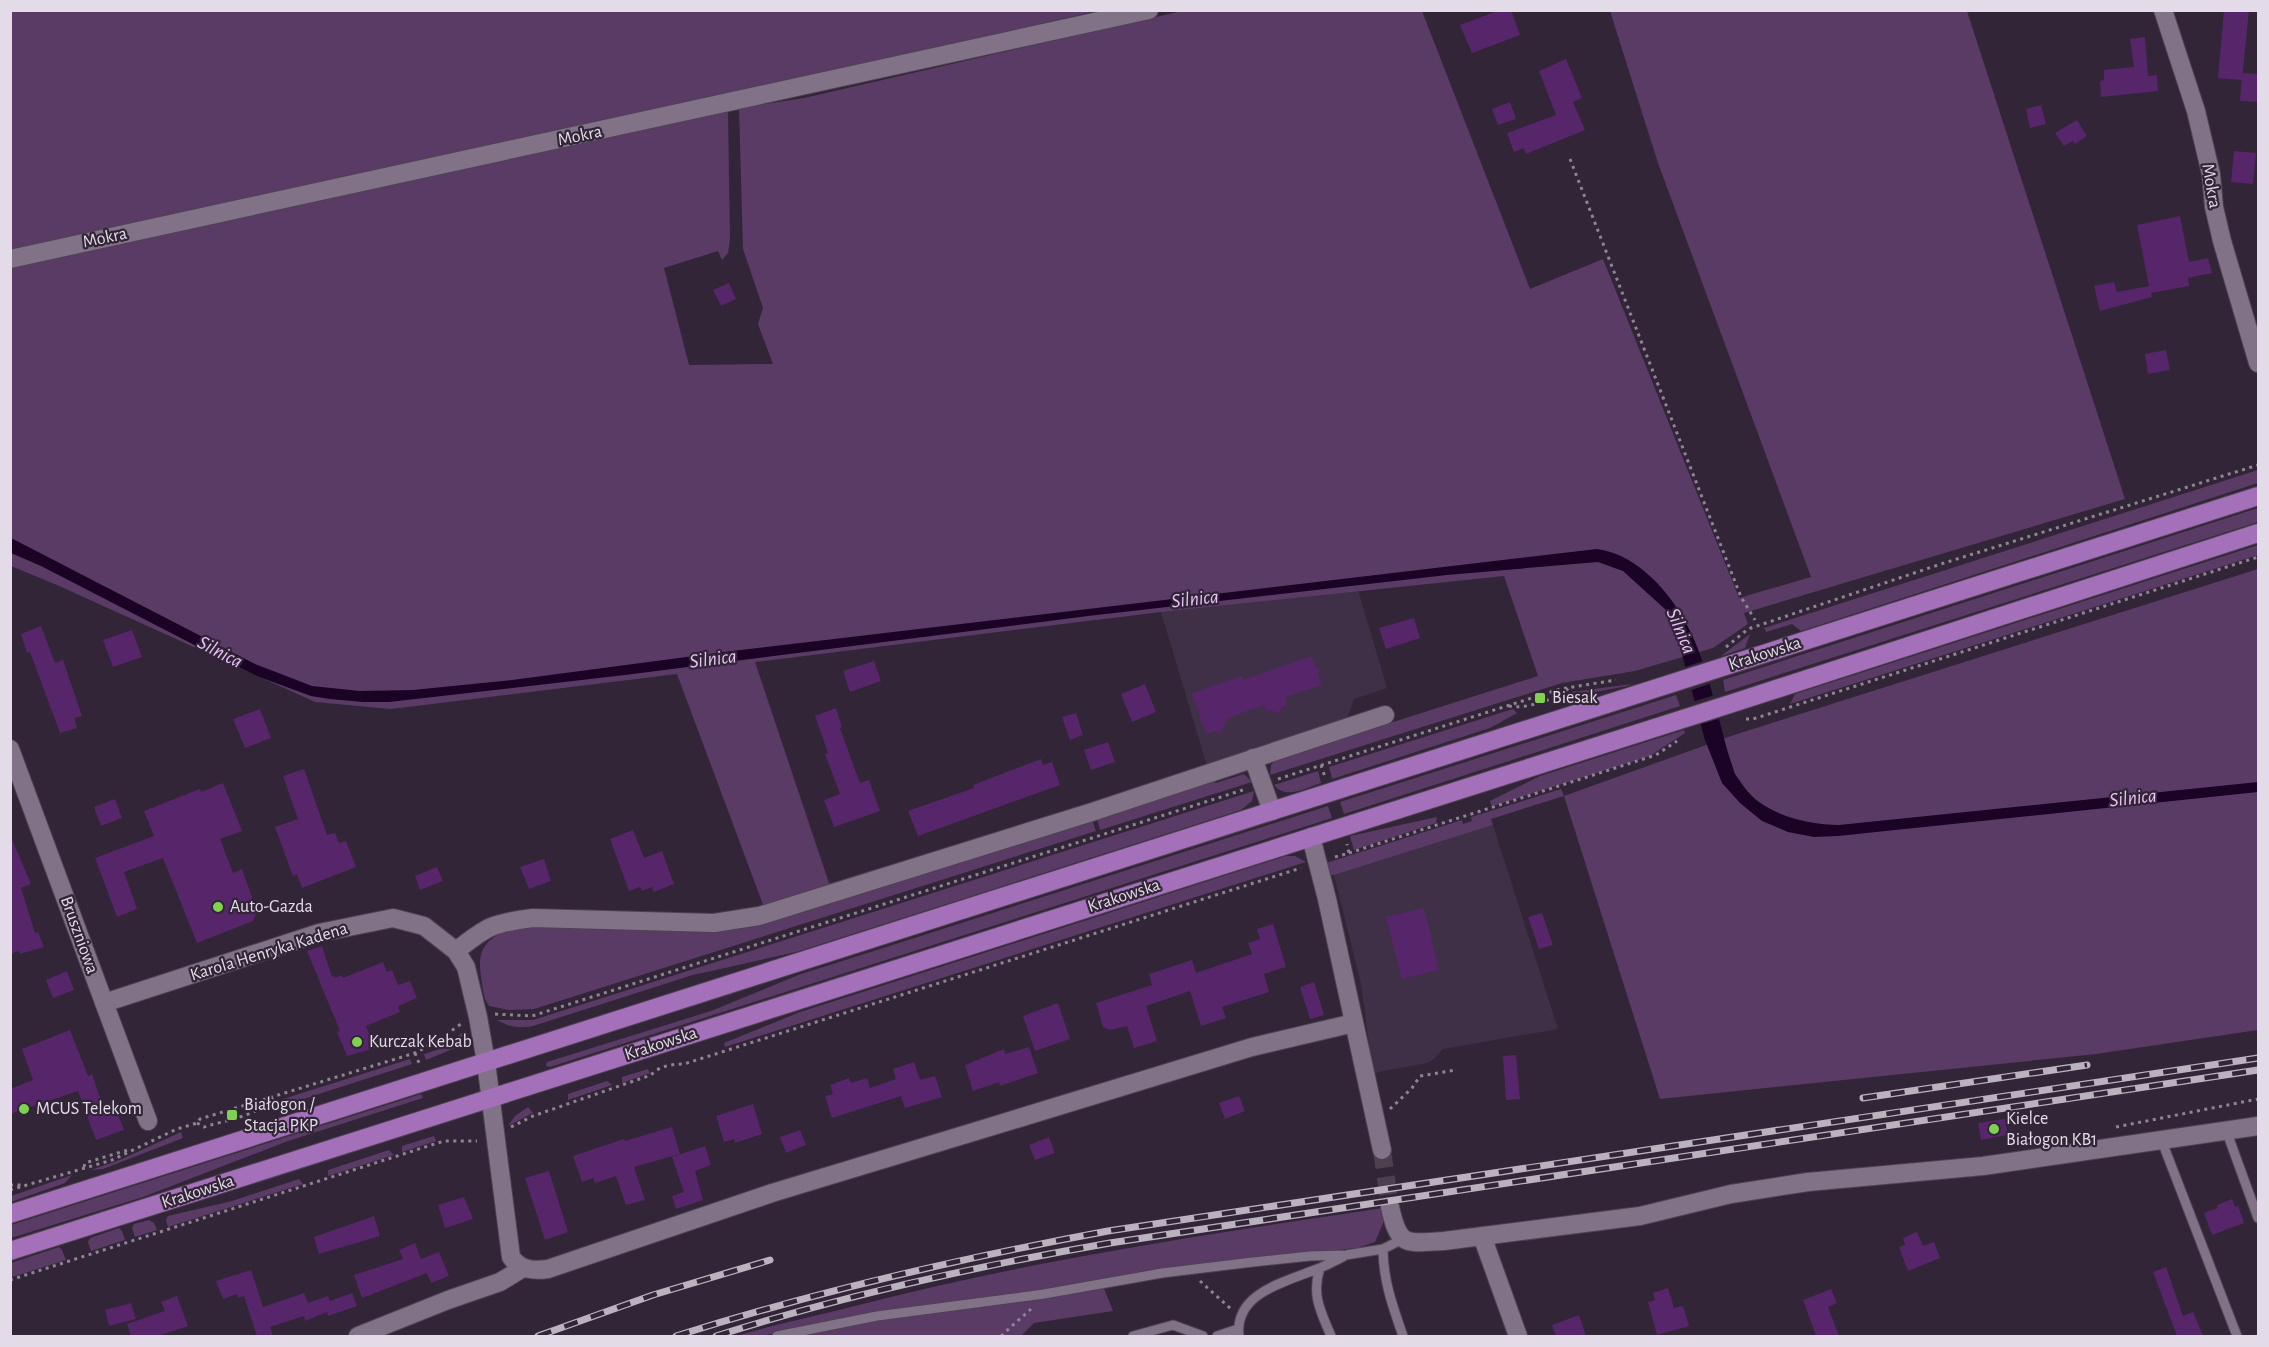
<svg xmlns="http://www.w3.org/2000/svg" width="2269" height="1347" font-family="'Alegreya Sans',sans-serif">
  <style>
    .built { fill: #403047 }
    .green { fill: #5a3b66 }
    .water { fill: #1b0325 }
    .pier { fill: #322537 }
    .building { fill: #57256a }
    .lines { fill: none; stroke-linecap: round; stroke-linejoin: round }
    .minor-tunnel { stroke: #4d4051; stroke-width: 18; stroke-dasharray: 18 9; stroke-linecap: butt }
    .service-casing { stroke: #4e4352; stroke-width: 11 }
    .minor-casing { stroke: #4e4352; stroke-width: 20 }
    .primary-casing { stroke: #4e4352; stroke-width: 20 }
    .path { stroke: #8f8493; stroke-width: 3; stroke-dasharray: 3 4.5; stroke-linecap: butt }
    .service { stroke: #817287; stroke-width: 9 }
    .minor { stroke: #817287; stroke-width: 18 }
    .primary { stroke: #a470b9; stroke-width: 18 }
    .rail-casing { stroke: #bbb2bf; stroke-width: 7 }
    .rail { stroke: #322537; stroke-width: 4.5; stroke-dasharray: 14; stroke-linecap: butt }
    .poi-dot { fill: #80d051; stroke: #322537; stroke-width: 2 }
    .labels { text-anchor: middle; dominant-baseline: central; stroke-width: 4.5; stroke-linejoin: round; paint-order: stroke }
    .street-label { font-size: 18px; fill: #e3dbe7; stroke: #322537 }
    .poi-label { font-size: 18px; fill: #e3dbe7; stroke: #322537; text-anchor: start }
    .water-label { font-size: 20px; font-style: italic; fill: #ecc2fd; stroke: #322537 }
  </style>
  <rect width="100%" height="100%" fill="#322537"/>
  <path class="built" d="M1358,590L1387,688L1354,699L1346,721L1207,766L1161,612Z
    M1493,825L1558,1029L1443,1049L1434,1059L1427,1063L1373,1073L1361,984L1334,875Z"/>
  <path class="green" d="M10,11H1096L793,81L11,250Z
    M1182,11H1422L1530,289L1603,259L1739,598L1811,577L1658,163L1610,11H1967L2125,499L1744,613L1748,624L1713,648L1635,671L1562,683L1270,775L1271,765L1277,759L1538,676L1504,576L1161,612L755,662L831,889L765,910L677,674L391,709L315,702L57,585L11,566L10,265L728,111L730,239L728,253L722,260L718,251L664,268L689,365L773,364L758,324L763,308L743,249L739,108L804,98Z
    M2258,470V483L1801,631L1792,624L1766,632L1764,628Z
    M2258,508V522L1725,692L1723,680Z
    M2258,545V555L1790,704L1795,694Z
    M2258,569V1030L2096,1054L1660,1099L1564,796L1491,819L1493,825L1334,875H1331L1326,863L1462,820L1463,824L1472,821L1471,817L1561,789L1564,796L1734,735Z
    M1750,634L1745,648L1721,656Z
    M1632,684L1627,686L1569,697L1571,692Z
    M1676,695L1680,706L1344,814L1340,802Z
    M1513,709L1517,713L1490,728L1332,779L1329,767Z
    M1684,730L1685,733L1650,756L1496,805H1491L1490,801L1540,776Z
    M1318,771L1321,783C1306,788 1286,800 1274,785Z
    M1244,774L1252,782L1100,830L1096,815L1210,779L1216,783Z
    M1254,791L1252,801L1241,810L796,952L693,975L533,1026C520,1029 509,1027 497,1020H533Z
    M1328,806L1332,818L550,1067L546,1066L547,1062L711,1011L801,974L836,963Z
    M1091,816L1096,831L534,1009L509,1010L489,1006C484,999 483,991 482,983C475,946 486,940 517,924L704,930Z
    M1437,817L1436,823L1354,850L1350,836Z
    M1286,856H1295L1306,862L725,1047L724,1043L800,1012Z
    M466,1030L455,1048L426,1060L424,1054L440,1049Z
    M410,1059L412,1064L285,1105L283,1099Z
    M648,1069L650,1073L622,1083V1077Z
    M607,1081L612,1085L568,1100V1094Z
    M421,1094L423,1098L288,1141L143,1197L11,1238V1225Z
    M528,1107L533,1113L508,1126L515,1116Z
    M181,1132L183,1138L103,1169L91,1170L122,1159Z
    M434,1136L436,1141L402,1152V1146Z
    M389,1150L394,1155L328,1176V1170Z
    M72,1175L65,1183L11,1202V1196Z
    M299,1179L303,1184L168,1227L166,1220L168,1216L232,1201Z
    M1390,1207L1375,1242L1357,1248L1210,1263L775,1333L763,1336H737C775,1324 816,1316 855,1306C1031,1260 1210,1234 1390,1207Z
    M149,1220L154,1223L157,1230L135,1237L132,1228L134,1224Z
    M119,1228L122,1231L125,1240L91,1251L88,1242L90,1238Z
    M59,1247L62,1250L66,1260L12,1277L11,1263Z
    M1103,1286L1113,1311L1034,1323L1021,1336H796L880,1320Z"/>
  <path class="water" d="M11,538L255,664L312,686L360,691L413,690L512,680L732,651L1597,549C1619,552 1636,563 1652,578C1708,632 1711,704 1735,774C1742,784 1749,795 1759,802C1781,818 1813,825 1839,825L2258,782V792L1838,836L1814,837L1788,832L1762,821L1740,803L1722,783L1705,740L1679,643L1666,610L1623,571L1598,562L1447,575L1088,616L625,675L389,702H363L330,699L311,696L289,688L257,676L208,652L41,566L11,553Z"/>
  <path class="pier" d="M1706,660L1712,683L1689,691L1682,668Z
    M1715,695L1722,718L1698,725L1692,702Z"/>
  <path class="building" d="M1500,10H1511L1520,35L1472,53L1460,25Z
    M2224,10H2249L2242,80L2218,78Z
    M2145,37L2148,76L2157,75L2158,91L2101,97L2100,81L2104,80V70L2134,67L2130,39Z
    M1566,59L1582,98L1573,102L1585,130L1526,154L1524,148L1514,152L1507,133L1556,115L1539,71Z
    M2242,73L2259,74V102L2240,101Z
    M1510,102L1516,119L1498,125L1492,109Z
    M2041,105L2046,124L2030,128L2026,109Z
    M2077,120L2087,136L2075,144L2073,141L2064,146L2055,133Z
    M2234,151L2256,153L2253,184L2231,182Z
    M2180,216L2189,262L2208,258L2212,273L2188,278L2189,286L2151,293L2152,297L2100,311L2094,286L2114,282L2117,292L2149,286L2137,225Z
    M729,283L736,299L721,306L713,290Z
    M2166,350L2170,370L2148,374L2145,354Z
    M1414,618L1420,638L1386,649L1379,628Z
    M41,626L55,663L63,660L82,716L74,718L77,728L60,733L30,652L27,653L21,634Z
    M132,630L142,657L113,667L103,640Z
    M1312,656L1315,667L1320,669L1318,674L1322,685L1285,697L1287,705L1282,707L1279,714L1272,710L1267,712L1264,705L1228,718L1220,734L1214,731L1206,734L1192,693L1242,676L1243,680Z
    M874,661L881,681L850,692L843,671Z
    M1145,684L1156,712L1132,722L1121,694Z
    M836,708L842,727L840,728L860,783L869,780L880,811L834,827L824,800L840,794L825,754L828,753L815,716Z
    M260,709L271,738L245,748L233,719Z
    M1076,713L1083,735L1070,740L1062,717Z
    M1108,742L1115,762L1091,770L1084,750Z
    M1041,759L1043,765L1052,762L1060,785L918,836L908,811L974,788L973,785Z
    M304,769L327,835L335,833L339,843L346,841L356,867L302,888L297,874L293,876L275,827L298,819L283,776Z
    M223,783L242,831L220,839L233,873L242,869L257,911L253,921L197,943L163,858L124,872L137,909L117,917L95,858L154,836L144,811L200,789L201,792Z
    M115,799L122,818L101,826L94,807Z
    M633,830L644,858L662,851L674,884L654,892L652,887L642,891L640,887L629,891L610,839Z
    M10,835L31,884L21,888L35,933L38,932L44,947L20,954L19,951L10,954Z
    M544,859L551,881L529,889L520,867Z
    M437,867L443,881L420,890L415,876Z
    M1424,908L1439,970L1402,979L1386,917Z
    M1542,913L1553,945L1539,949L1528,917Z
    M1273,924L1286,967L1264,974L1269,992L1222,1007L1226,1018L1201,1026L1190,991L1146,1006L1157,1041L1134,1048L1127,1026L1110,1030L1103,1027L1096,1003L1152,985L1149,974L1192,960L1196,973L1252,954L1248,943L1260,939L1257,929Z
    M322,946L332,977L334,976L335,978L342,975L343,978L383,962L387,972L392,970L398,985L410,981L417,998L398,1006L400,1012L366,1026L375,1048L347,1056L337,1032L340,1031L307,951Z
    M67,971L74,990L53,998L46,980Z
    M1314,982L1324,1015L1310,1019L1300,987Z
    M1058,1003L1070,1039L1035,1051L1023,1016Z
    M70,1030L88,1076L92,1074L104,1109L115,1106L124,1130L96,1140L78,1091L10,1114V1089L33,1080L22,1049Z
    M1029,1047L1038,1073L1000,1086L999,1082L973,1091L965,1065L1004,1049L1005,1054Z
    M1516,1055L1520,1099L1506,1100L1503,1056Z
    M914,1062L920,1080L935,1076L942,1097L905,1108L901,1096L832,1118L825,1096L833,1094L830,1085L849,1078L851,1083L867,1078L870,1088L896,1079L893,1069Z
    M1239,1096L1245,1111L1225,1119L1219,1103Z
    M753,1104L762,1134L735,1143L734,1139L724,1142L716,1116Z
    M2005,1119L2008,1135L1981,1140L1978,1123Z
    M672,1127L680,1154L634,1167L645,1200L626,1205L616,1176L595,1183L593,1178L582,1182L573,1156L624,1139L625,1141Z
    M800,1130L806,1145L786,1153L780,1137Z
    M1049,1137L1055,1153L1035,1160L1029,1145Z
    M705,1146L711,1165L695,1171L703,1200L676,1209L672,1196L684,1192L672,1157Z
    M549,1171L568,1232L545,1240L525,1178Z
    M464,1197L473,1219L445,1228L438,1205Z
    M2232,1199L2235,1207L2238,1206L2244,1223L2212,1235L2204,1213L2218,1208L2217,1205Z
    M374,1216L380,1236L319,1254L314,1237Z
    M1917,1232L1923,1246L1934,1242L1940,1258L1908,1271L1899,1247L1905,1245L1903,1238Z
    M415,1243L421,1259L439,1252L449,1276L431,1283L427,1273L362,1298L354,1275L403,1259L399,1250Z
    M2166,1267L2183,1316L2193,1312L2203,1336H2177L2153,1272Z
    M251,1270L263,1307L304,1293L308,1303L328,1296L330,1301L352,1293L357,1306L328,1316L327,1312L305,1321L304,1316L270,1327L273,1336H257L244,1296L238,1298L237,1294L223,1299L216,1281Z
    M1668,1288L1674,1308L1683,1306L1689,1326L1657,1335L1648,1302L1655,1300L1653,1293Z
    M1831,1289L1837,1303L1828,1307L1839,1336H1816L1803,1300Z
    M177,1296L188,1326L158,1336H131L127,1324L165,1311L161,1302Z
    M131,1303L136,1319L109,1326L105,1310Z
    M1579,1315L1586,1336H1556L1552,1325Z"/>
  <g class="lines">
    <path class="minor-tunnel" d="M1382,1150L1390,1207"/>
    <defs>
      <path id="service" d="M2226,1130L2258,1218
        M2161,1139L2237,1336
        M1383,1249C1383,1280 1393,1307 1403,1336
        M1320,1268C1311,1295 1321,1312 1331,1336
        M777,1336L877,1316L1044,1294L1162,1273L1253,1262L1310,1256L1346,1255L1383,1249L1403,1239
        M1133,1336L1173,1325L1203,1336
        M1217,1336L1238,1329
        M1239,1336C1234,1293 1285,1282 1317,1269C1326,1266 1334,1261 1343,1257"/>
      <path id="minor" d="M2163,10L2196,111L2211,174L2214,207L2222,241L2258,363
        M10,259L1149,10
        M10,749L148,1121
        M1253,758L1272,811
        M1311,837L1327,899L1382,1150
        M456,951C487,926 493,923 533,918L714,923L759,916L1092,812L1385,715
        M104,1003L319,933L393,918L424,926L456,951L466,967L478,1017L486,1062L511,1257C520,1270 533,1271 548,1269L772,1193L970,1133L1252,1047L1354,1023
        M1390,1207C1399,1248 1406,1243 1444,1241L1640,1216L1731,1194L1808,1182L1983,1166L2258,1126
        M1482,1236L1518,1336
        M358,1336L448,1300L500,1282L523,1268"/>
      <path id="primary" d="M10,1214L2258,496
        M10,1251L1730,704L2258,533"/>
    </defs>
    <use href="#service" class="service-casing"/>
    <use href="#minor" class="minor-casing"/>
    <use href="#primary" class="primary-casing"/>
    <path class="path" d="M1570,159L1741,597L1755,620
      M1726,647L1748,629L1941,564L2258,465
      M1509,706C1524,710 1557,699 1569,688
      M1746,719H1753L2258,557
      M1321,765L1325,777
      M1278,779L1560,689L1616,680
      M1349,853L1656,755L1677,741
      M1335,857L1349,853L1347,844
      M495,1014L532,1016L1246,789
      M415,1053L419,1063
      M1390,1109L1412,1088L1420,1076L1456,1070
      M197,1123L204,1127C226,1120 258,1116 273,1098
      M511,1127L533,1116L651,1075C659,1066 672,1064 684,1064L1301,868
      M2116,1127L2258,1099
      M84,1167L85,1163L131,1149
      M10,1185H23
      M10,1190L112,1160L177,1129L197,1123L200,1119L415,1053L434,1043L461,1024
      M10,1280L444,1141H477
      M1200,1281L1231,1309
      M1001,1336L1031,1309"/>
    <use href="#service" class="service"/>
    <use href="#minor" class="minor"/>
    <use href="#primary" class="primary"/>
    <defs>
      <path id="rail" d="M1863,1098L2087,1065
        M538,1336L653,1295L770,1260
        M676,1336C818,1291 962,1258 1108,1231L2258,1058
        M716,1336C845,1295 977,1266 1110,1243L2258,1070"/>
    </defs>
    <use href="#rail" class="rail-casing"/>
    <use href="#rail" class="rail"/>
  </g>
  <g class="poi-dot">
    <rect x="1534" y="692" width="12" height="12" rx="3"/>
    <circle cx="218" cy="907" r="6"/>
    <circle cx="357" cy="1042" r="6"/>
    <circle cx="24" cy="1109" r="6"/>
    <rect x="226" y="1109" width="12" height="12" rx="3"/>
    <circle cx="1994" cy="1129" r="6"/>
  </g>
  <g class="labels">
    <g class="street-label">
      <text transform="translate(580 136) rotate(-12)">Mokra</text>
      <text transform="translate(2211 186) rotate(80)">Mokra</text>
      <text transform="translate(105 238) rotate(-12)">Mokra</text>
      <text transform="translate(1765 654) rotate(-18)">Krakowska</text>
      <text transform="translate(1124 896) rotate(-18)">Krakowska</text>
      <text transform="translate(79 935) rotate(70)">Bruszniowa</text>
      <text transform="translate(269 952) rotate(-17)">Karola Henryka Kadena</text>
      <text transform="translate(661 1044) rotate(-18)">Krakowska</text>
      <text transform="translate(198 1192) rotate(-18)">Krakowska</text>
    </g>
    <g class="poi-label">
      <text x="1552" y="698">Biesak</text>
      <text x="230" y="907">Auto-Gazda</text>
      <text x="369" y="1042">Kurczak Kebab</text>
      <text x="244" y="1105">Białogon /<tspan x="244" dy="21">Stacja PKP</tspan></text>
      <text x="36" y="1109">MCUS Telekom</text>
      <text x="2006" y="1119">Kielce<tspan x="2006" dy="21">Białogon KB1</tspan></text>
    </g>
    <g class="water-label">
      <text transform="translate(1195 599) rotate(-6)">Silnica</text>
      <text transform="translate(1681 631) rotate(67)">Silnica</text>
      <text transform="translate(220 652) rotate(28)">Silnica</text>
      <text transform="translate(713 659) rotate(-7)">Silnica</text>
      <text transform="translate(2133 798) rotate(-6)">Silnica</text>
    </g>
  </g>
  <rect width="2269" height="1347" fill="none" stroke="#e3dbe7" stroke-width="24"/>
</svg>
